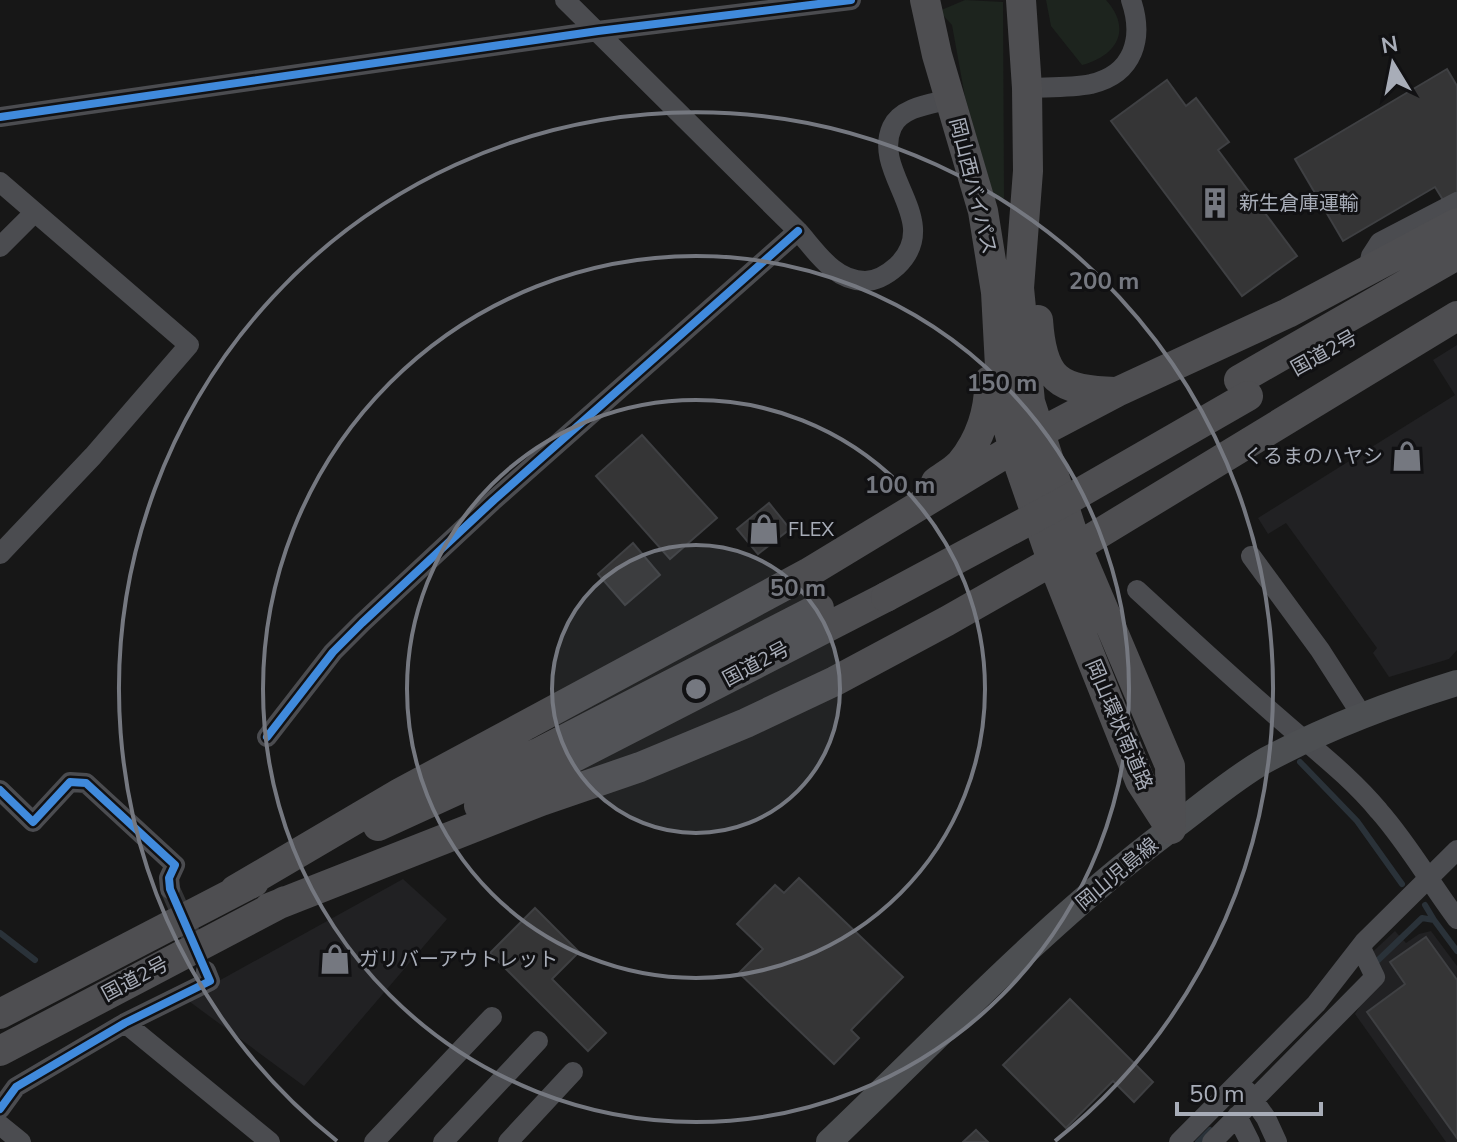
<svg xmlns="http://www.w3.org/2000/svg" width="1457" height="1142" font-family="'Nunito Sans','Noto Sans JP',sans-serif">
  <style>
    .built { fill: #212123 }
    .green { fill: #1d241e }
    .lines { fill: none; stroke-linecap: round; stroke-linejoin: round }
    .stream { stroke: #2a3239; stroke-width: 6 }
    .building { fill: #353536; stroke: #3f4043; stroke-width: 2 }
    .minor-tunnel { stroke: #343537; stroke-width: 20; stroke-dasharray: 20 10; stroke-linecap: butt }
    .minor { stroke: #4b4c50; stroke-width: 20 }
    .major { stroke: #4d4f52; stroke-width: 26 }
    .highway { stroke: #4e4e51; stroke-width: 30 }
    .highway-bridge { stroke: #4e4e51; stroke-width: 30 }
    .cycleway-casing { stroke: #111113; stroke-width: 13 }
    .cycleway { stroke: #408adc; stroke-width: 8 }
    .ring { fill: none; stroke: #757880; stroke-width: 4 }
    .labels { text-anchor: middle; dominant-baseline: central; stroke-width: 6; stroke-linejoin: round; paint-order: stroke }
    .street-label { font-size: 20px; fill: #a8adb8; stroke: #111113 }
    .poi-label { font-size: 20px; fill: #a8adb8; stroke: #111113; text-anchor: start }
    .centre { fill: #757880; stroke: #111113; stroke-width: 4 }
    .ring-label { font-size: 24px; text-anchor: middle; font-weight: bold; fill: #757880; stroke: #111113; stroke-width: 6; stroke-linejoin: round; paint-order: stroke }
  </style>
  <rect width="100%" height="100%" fill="#171717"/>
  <path class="built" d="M1457,345V650L1449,659L1389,677L1373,653L1377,648L1286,523L1268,534L1258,518L1455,395L1433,360Z
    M403,879L447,919L304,1086L186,999Z
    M1395,931L1406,943L1419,934L1431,931L1457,966V1142H1446L1355,1014L1369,991L1364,960Z"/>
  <path class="green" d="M965,0L1003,2L1004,198L995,200L965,97L952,25L939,11Z
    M1046,0H1106C1133,30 1116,56 1082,65L1051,26Z"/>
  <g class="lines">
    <path class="stream" d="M1300,762L1357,821L1402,884
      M1425,905L1434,920
      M0,933L35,960
      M1372,966L1422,918L1434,920L1457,951
      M1198,1142L1210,1130"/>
  </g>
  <path class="building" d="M1447,69L1457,86V192L1443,200L1435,187L1343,241L1295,159Z
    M1167,80L1186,106L1196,98L1229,142L1218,150L1297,256L1242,296L1111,121Z
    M642,435L717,518L670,559L596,476Z
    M769,503L790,529L758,554L737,529Z
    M633,543L660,575L625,605L598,574Z
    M799,878L903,977L851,1030L859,1038L834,1064L739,973L763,949L737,924L775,885L784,893Z
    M535,908L579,952L552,979L606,1033L588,1051L490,953Z
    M1426,937L1457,980V1138L1367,1012L1405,984L1390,962Z
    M1070,999L1153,1082L1134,1102L1113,1081L1066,1128L1003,1065Z
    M976,1130L988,1142H963Z"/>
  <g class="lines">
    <path class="minor-tunnel" d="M170,889L201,958"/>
    <path class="minor" d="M565,0L798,231C816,251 834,281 865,281C877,281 888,274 897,266C944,221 871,173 892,127C901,107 931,104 951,99
      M1027,88C1048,87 1071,88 1091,84C1134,74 1144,38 1131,0
      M0,117L598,31L851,0
      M0,182L189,345L93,456L0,554
      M0,247L35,212
      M1368,270L1371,256L1380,242L1457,202
      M1251,556L1320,650L1363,717
      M1137,590C1185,634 1232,678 1281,720C1315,750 1350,776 1379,811C1409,845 1430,883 1457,919
      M267,737L333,652L362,623L494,500L798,231
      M0,790L33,822L70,782L86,783L175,865L169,878L170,889
      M125,1023L270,1142
      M1247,1091L1266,1118L1277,1142
      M0,1109L16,1087L125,1023L210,981L206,971
      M1237,1116L1250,1142
      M0,1125L21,1142
      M374,1142L492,1017
      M443,1142L538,1041
      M508,1142L573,1072
      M1179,1142L1316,1004L1365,941L1457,850
      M1212,1142L1375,977L1361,948"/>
    <path class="major" d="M829,1142C939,1037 1046,923 1168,831C1201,807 1231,780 1266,760C1326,728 1392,703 1457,683"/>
    <path class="highway" d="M925,0L937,55L983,211L996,292L1002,404L1014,450L1052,560L1140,781L1171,829
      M1021,0L1027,88L1028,171L1019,288L1030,402L1077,547L1170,766L1171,829
      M1038,320C1042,379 1058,391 1115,392
      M1239,380L1457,255
      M936,482C944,476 955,470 961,463C980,440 990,410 989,381
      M479,806L886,597
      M378,826L538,753L819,608
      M235,890L400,793L808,573L1039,433L1117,392L1288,313L1457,223
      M269,908L541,801L640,767L746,723L835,681L947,621L1077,547L1457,316
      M0,1014L254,882
      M0,1051L285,901"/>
    <path class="highway-bridge" d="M886,597L1069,499L1248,396"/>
    <defs>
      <path id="cycleway" d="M0,117L598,31L851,0
        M267,737L333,652L362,623L494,500L798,231
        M0,790L33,822L70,782L86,783L175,865L169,878L170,889L210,981L125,1023L16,1087L0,1109"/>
    </defs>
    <use href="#cycleway" class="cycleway-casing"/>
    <use href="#cycleway" class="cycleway"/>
  </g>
  <circle cx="696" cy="689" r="144" fill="#757880" fill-opacity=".12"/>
  <g class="ring">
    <circle cx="696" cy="689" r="144"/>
    <circle cx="696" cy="689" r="289"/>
    <circle cx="696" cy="689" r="433"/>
    <path d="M337 1141A577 577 0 1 1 1055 1141"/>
  </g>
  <defs>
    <symbol id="building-bare" viewBox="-9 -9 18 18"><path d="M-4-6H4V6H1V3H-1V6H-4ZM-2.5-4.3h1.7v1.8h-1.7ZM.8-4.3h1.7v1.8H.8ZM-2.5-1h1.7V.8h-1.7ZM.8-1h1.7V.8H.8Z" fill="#757880" stroke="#111113" stroke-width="2.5" paint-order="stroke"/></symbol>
    <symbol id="shop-bare" viewBox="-9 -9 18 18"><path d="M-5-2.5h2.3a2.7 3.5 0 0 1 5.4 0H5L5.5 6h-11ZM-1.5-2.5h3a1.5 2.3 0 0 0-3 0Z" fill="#757880" stroke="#111113" stroke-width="2.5" paint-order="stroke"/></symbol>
  </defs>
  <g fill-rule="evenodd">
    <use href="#building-bare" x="1193" y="181" width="44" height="44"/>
    <use href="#shop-bare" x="1385" y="434" width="44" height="44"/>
    <use href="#shop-bare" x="742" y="507" width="44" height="44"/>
    <use href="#shop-bare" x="313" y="937" width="44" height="44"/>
  </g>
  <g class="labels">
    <g class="street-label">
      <text transform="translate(973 186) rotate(76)">岡山西バイパス</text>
      <text transform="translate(1324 353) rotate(-29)">国道2号</text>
      <text transform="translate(756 664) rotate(-28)">国道2号</text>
      <text transform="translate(1119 725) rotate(67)">岡山環状南道路</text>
      <text transform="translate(1117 874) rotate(-40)">岡山児島線</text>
      <text transform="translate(135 979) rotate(-28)">国道2号</text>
    </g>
    <g class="poi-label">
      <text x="1239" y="203">新生倉庫運輸</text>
      <text x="1383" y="456" text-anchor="end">くるまのハヤシ</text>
      <text x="788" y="529">FLEX</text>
      <text x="359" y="959">ガリバーアウトレット</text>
    </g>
  </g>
  <circle cx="696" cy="689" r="12" class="centre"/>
  <g class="ring-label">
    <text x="1104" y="289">200 m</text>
    <text x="1002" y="391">150 m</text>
    <text x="900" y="493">100 m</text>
    <text x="798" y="596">50 m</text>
  </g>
  <g transform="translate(1393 64) rotate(350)" stroke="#111113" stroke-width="6" paint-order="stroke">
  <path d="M0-6L14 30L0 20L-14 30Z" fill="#a8adb8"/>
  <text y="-12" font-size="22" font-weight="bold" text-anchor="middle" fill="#a8adb8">N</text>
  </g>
  <path d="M1177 1102v12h144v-12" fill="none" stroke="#a8adb8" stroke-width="4"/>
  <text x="1189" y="1102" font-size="24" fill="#a8adb8" stroke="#111113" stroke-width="6" paint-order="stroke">50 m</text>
</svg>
